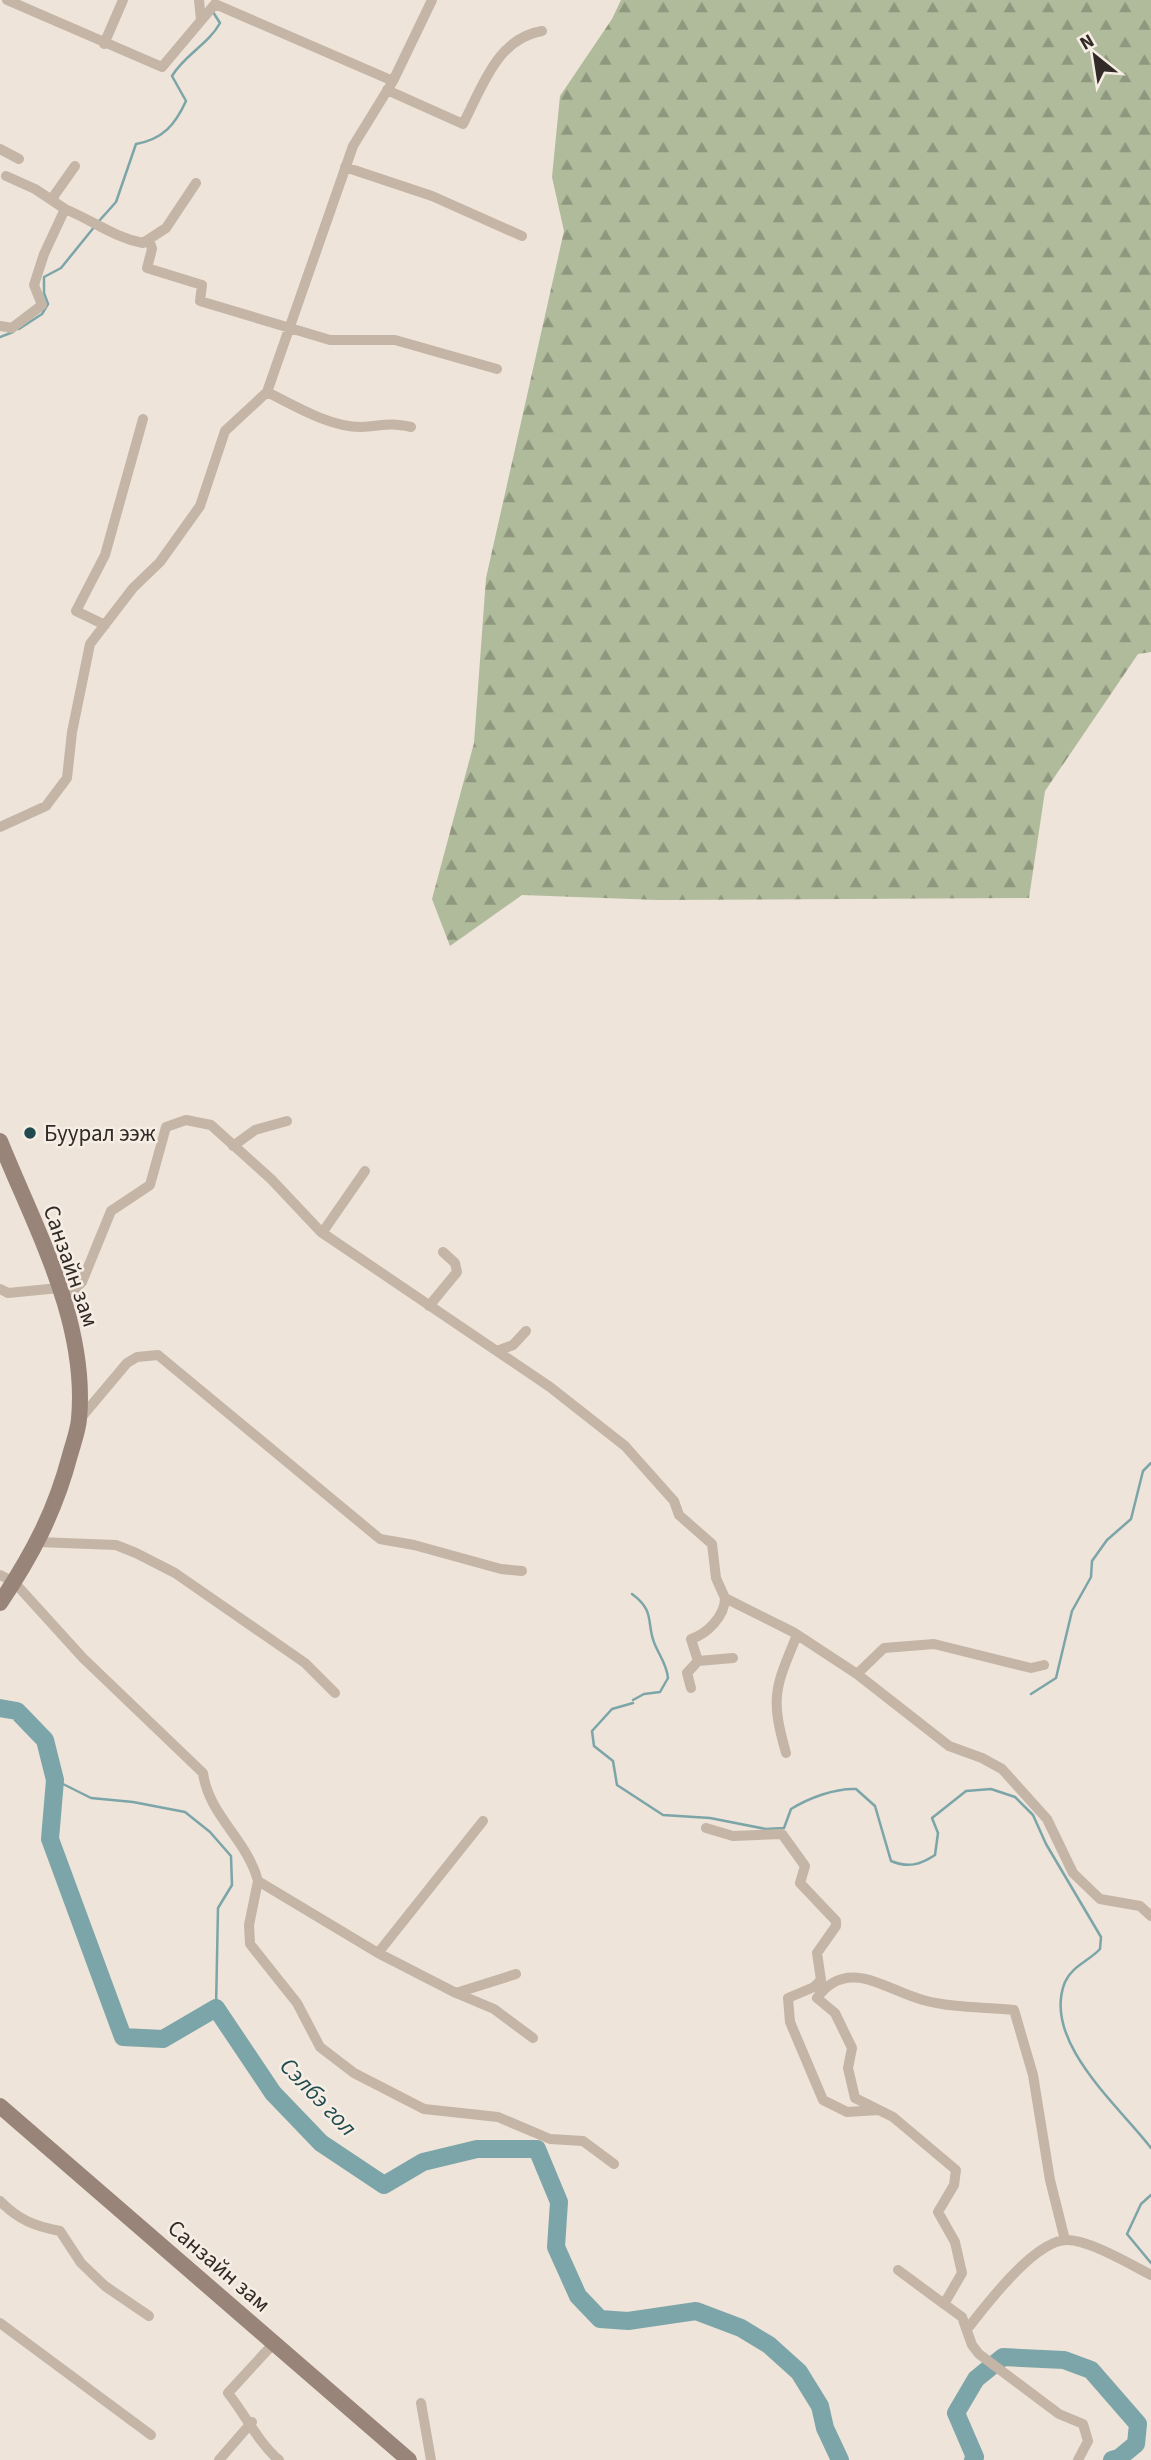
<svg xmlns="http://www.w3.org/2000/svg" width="1151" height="2460" font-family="'Source Sans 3',sans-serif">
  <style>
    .forest { fill: url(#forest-firs) }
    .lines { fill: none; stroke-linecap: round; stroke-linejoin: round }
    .stream { stroke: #7ba5a8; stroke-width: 2.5 }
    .river { stroke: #7ba5a8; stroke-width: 18 }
    .minor { stroke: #c4b5a6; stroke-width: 10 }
    .secondary { stroke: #988478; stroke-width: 16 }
    .poi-dot { fill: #204a4e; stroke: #f6eee4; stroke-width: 2.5 }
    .labels { text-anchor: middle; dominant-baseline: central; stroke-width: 5; stroke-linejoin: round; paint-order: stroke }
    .poi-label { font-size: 23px; fill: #322a26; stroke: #f6eee4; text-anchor: start }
    .street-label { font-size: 23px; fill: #322a26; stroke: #f6eee4 }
    .water-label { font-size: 24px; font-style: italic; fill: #204a4e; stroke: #f6eee4 }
  </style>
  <defs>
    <pattern id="forest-firs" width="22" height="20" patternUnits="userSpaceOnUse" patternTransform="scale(1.75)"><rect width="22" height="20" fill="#afbb9b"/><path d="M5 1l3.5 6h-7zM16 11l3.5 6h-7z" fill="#8f987e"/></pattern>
  </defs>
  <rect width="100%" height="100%" fill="#eee4d9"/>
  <path class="forest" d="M621,0H1151V652L1138,654L1045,791L1029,898L658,900L522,895L450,946L432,899L474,743L486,578L564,231L552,177L560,96L612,19Z"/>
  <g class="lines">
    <path class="stream" d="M99,221L116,202L136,144C163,139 175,125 186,101L172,76C185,54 208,45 220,23L213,12
      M19,329L42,314L48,304L44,293V277L61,268L95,226
      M0,337L13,332
      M632,1594C657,1612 645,1625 656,1647C661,1658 667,1666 668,1678L660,1692L644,1694L633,1700
      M1031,1694L1056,1678L1072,1611L1091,1577L1092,1561L1107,1540L1131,1519L1143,1471L1151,1463
      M633,1703L612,1709L592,1731L594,1746L613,1761L617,1785L663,1815L710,1818L766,1829L784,1828L791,1809C809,1798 835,1788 856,1789L875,1806L891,1861C908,1868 920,1865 935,1855L938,1833L932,1818L966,1791L991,1789L1015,1797L1033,1815L1046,1844L1101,1937L1100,1949C1089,1961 1072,1966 1065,1982C1041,2041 1120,2107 1151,2148
      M55,1780L91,1798L133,1802L185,1812L210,1832L231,1856L232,1885L218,1908L216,2008
      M1151,2195L1141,2204L1127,2234L1151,2263"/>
    <path class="river" d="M0,1708L17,1711L45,1740L55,1780L50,1839L123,2037L163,2039L216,2008L273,2093L321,2143L384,2185L423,2162L477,2149H537L559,2202L556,2247L578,2296L600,2319L628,2321L696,2311L741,2328L769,2345L799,2372L820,2406L825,2428L840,2460
      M973,2460L975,2457L956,2413L976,2379L1003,2357L1064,2360L1091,2370L1138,2424L1136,2444L1119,2458L1112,2460"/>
    <path class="minor" d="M7,0L162,67L215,4L393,81
      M199,0L201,20
      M104,44L123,0
      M387,90L463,124C482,88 497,38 542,31
      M0,149L19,159
      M345,167L432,196L522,236
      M6,176L35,189L65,209
      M51,200L75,166
      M149,239L152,249L147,268L202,285L200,301L330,340H395L497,369
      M0,326L12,328L42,305L34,285L44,254L65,209C94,221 113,237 143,243L166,228L196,183
      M267,392C295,406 330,427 361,427C383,426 388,422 411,427
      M105,625L76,611L105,555L143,419
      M0,827L46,806L67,778L72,732L90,644L133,588L160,562L200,506L225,431L267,392L353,146L393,81L432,0
      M233,1146L255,1130L287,1121
      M322,1233L365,1171
      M0,1289L8,1293L59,1288
      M61,1293L73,1292L82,1282L111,1211L150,1185L166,1127L186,1120L211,1125L271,1179L321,1232L550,1387L625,1446L674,1501L679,1515L712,1544L716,1578L725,1598L793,1632L857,1674L949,1746L982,1758L1002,1769L1047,1819L1073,1873L1100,1899L1140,1906L1151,1916
      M429,1306L457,1272L455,1263L443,1252
      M497,1351L513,1345L526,1331
      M79,1420L127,1363L137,1357L158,1355L380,1539L414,1545L501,1569L522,1571
      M38,1542L116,1545L136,1553L175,1573L305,1663L335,1693
      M0,1575L14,1582L83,1658L203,1773C209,1816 247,1839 258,1881L378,1953L483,1821
      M725,1598C725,1616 707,1634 691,1639L698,1661L733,1658
      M857,1674L884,1648L934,1644L1031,1668L1044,1665
      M691,1688L687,1673L698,1661
      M786,1753C770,1697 775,1688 797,1635
      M706,1828L733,1836L782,1834L805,1866L800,1883L836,1921V1926L817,1953L821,1980L814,1987L788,1998L790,2022L823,2100L847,2112L879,2110
      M258,1881L249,1925L250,1944L297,2003L320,2047L354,2073L424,2109L498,2117L550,2139L583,2141L614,2164
      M378,1953L456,1993L516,1974
      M456,1993L494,2009L533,2038
      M0,2201C19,2220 34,2226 60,2231L81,2263L105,2286L149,2316
      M1065,2240L1050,2180L1033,2075L1014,2010C985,2007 951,2008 923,2000C886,1990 847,1956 817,1998L835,2013L852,2048L848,2068L855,2098L893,2117L956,2170L954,2185L938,2212L955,2242L962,2273L944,2304L962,2317L972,2345L979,2354L1059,2414L1083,2424L1088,2441L1078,2460
      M898,2270L944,2304
      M0,2323L151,2435
      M968,2328C987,2304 1035,2240 1067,2240C1089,2240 1130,2264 1151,2275
      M274,2343L228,2393C244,2413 260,2445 279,2460
      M421,2403L431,2460
      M219,2460L252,2422"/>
    <path class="secondary" d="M0,1141C35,1228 88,1322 79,1419C78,1431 73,1444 70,1455C55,1512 32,1555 0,1603
      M0,2106L409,2460"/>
  </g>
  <circle class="poi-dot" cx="30" cy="1133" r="7"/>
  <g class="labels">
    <g class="poi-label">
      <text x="44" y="1133">Буурал ээж</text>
    </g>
    <g class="street-label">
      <text transform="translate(71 1266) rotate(71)">Санзайн зам</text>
      <text transform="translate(219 2266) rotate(41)">Санзайн зам</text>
    </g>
    <g class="water-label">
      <text transform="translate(318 2097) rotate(46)">Сэлбэ гол</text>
    </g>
  </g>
  <g transform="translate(1095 56) rotate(330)" stroke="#f6eee4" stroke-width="5" paint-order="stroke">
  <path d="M0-5L12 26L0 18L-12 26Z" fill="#322a26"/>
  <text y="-10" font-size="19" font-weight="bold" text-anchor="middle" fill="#322a26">N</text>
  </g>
</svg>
